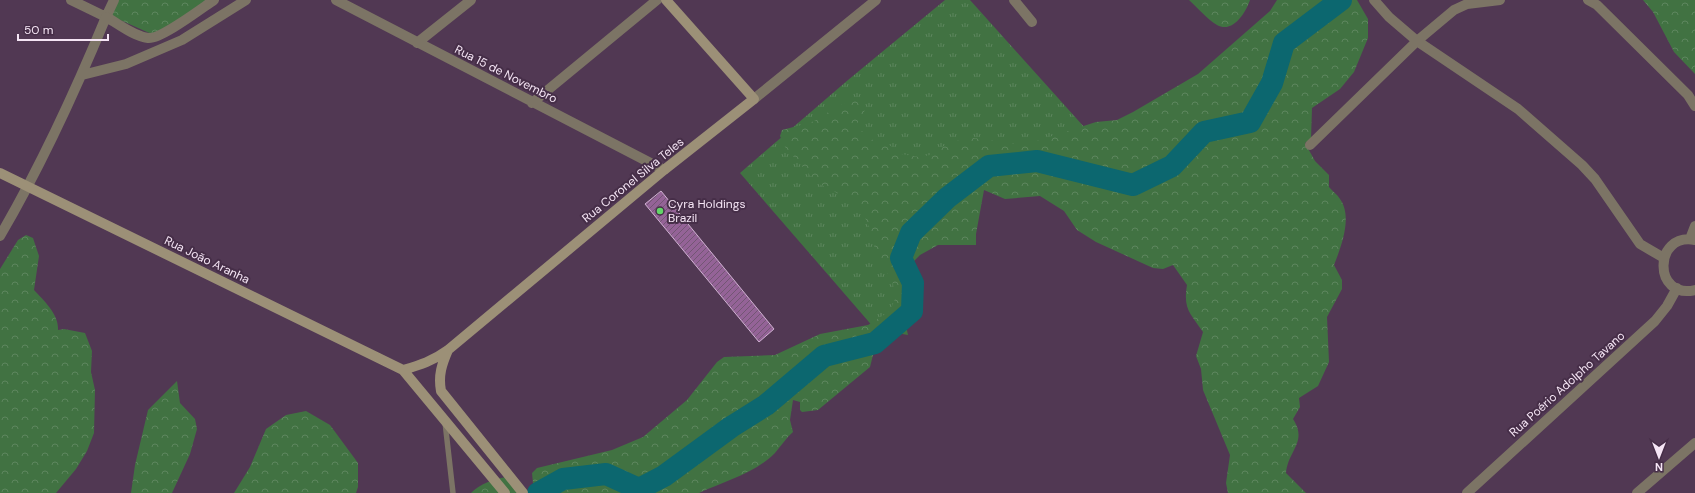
<svg xmlns="http://www.w3.org/2000/svg" width="1695" height="493" font-family="'DM Sans',sans-serif">
  <style>
    .grass { fill: url(#grass-tufts) }
    .forest { fill: url(#forest-crowns) }
    .lines { fill: none; stroke-linecap: round; stroke-linejoin: round }
    .river { stroke: #0c676f; stroke-width: 22 }
    .building { fill: url(#building-hatch); stroke: #cfb1d1 }
    .service { stroke: #7c7465; stroke-width: 5.5 }
    .minor { stroke: #7c7465; stroke-width: 10 }
    .tertiary { stroke: #7c7465; stroke-width: 10 }
    .secondary { stroke: #9c9077; stroke-width: 10 }
    .poi-dot { fill: #63d469; stroke: #462e48; stroke-width: 1.5 }
    .labels { text-anchor: middle; dominant-baseline: central; stroke-width: 4; stroke-linejoin: round; paint-order: stroke }
    .street-label { font-size: 12px; fill: #f5e5f5; stroke: #462e48 }
    .poi-label { font-size: 12px; fill: #f5e5f5; stroke: #462e48; text-anchor: start }
  </style>
  <defs>
    <pattern id="grass-tufts" width="24" height="20" patternUnits="userSpaceOnUse"><rect width="24" height="20" fill="#417242"/><path d="M3 7l-1-3M5 7V3M7 7l1-3M15 17l-1-3M17 17v-4M19 17l1-3" fill="none" stroke="#5d865e"/></pattern>
    <pattern id="forest-crowns" width="20" height="18" patternUnits="userSpaceOnUse"><rect width="20" height="18" fill="#417242"/><path d="M2 6a3 3 0 1 1 6 0M12 15a3 3 0 1 1 6 0" fill="none" stroke="#5d865e"/></pattern>
    <pattern id="building-hatch" width="6" height="6" patternUnits="userSpaceOnUse"><rect width="6" height="6" fill="#946397"/><path d="M-1 1l2-2M0 6l6-6M5 7l2-2" fill="none" stroke="#735674"/></pattern>
  </defs>
  <rect width="100%" height="100%" fill="#513853"/>
  <path class="grass" d="M945,0H970L1130,178L989,160L894,257L905,283L908,308L875,329L740,173L848,80Z"/>
  <path class="forest" d="M117,0H210L156,36L109,15Z
    M1189,0H1250C1246,12 1233,34 1217,25C1208,20 1197,7 1189,0Z
    M1277,0H1357L1368,19V38L1354,72L1340,89L1312,108L1311,139L1305,143L1315,161L1329,175V187C1332,191 1337,194 1340,199C1353,217 1341,247 1334,265L1342,280V289L1327,317L1329,362L1318,386L1299,398L1300,407L1293,419C1308,442 1288,450 1286,473L1306,493H1228L1226,483L1230,455L1203,390L1201,369L1196,356L1203,332C1190,313 1183,309 1187,285L1173,265L1163,269L1153,268L1096,242L1077,230L1064,211L1040,196L1005,199L984,190L976,234V245H938L920,255L906,269L902,287V308L908,335L891,332L881,334L877,339L870,367L818,410L802,412L800,410V402L793,400L790,420L793,432C786,438 781,446 775,453C754,474 725,481 699,493H539L533,483L532,473L537,468L612,450L643,437L687,400L717,362L724,357L775,355L820,334L868,325L890,311L895,299L893,283L889,275L877,263L872,233L861,209L853,201L817,183L785,147L780,136L782,130C792,127 803,125 812,122C828,115 846,95 863,102L865,110L856,126L881,147L888,144L901,154L919,157L930,155L950,142L974,138L1024,145L1096,122L1117,120L1133,112L1198,74L1270,11Z
    M1643,0H1695V74L1674,52L1653,12Z
    M26,235L33,238L39,256L34,290C44,301 59,314 58,330L64,329L85,333L92,351L91,372L95,390L94,433L87,451L76,469L56,493H0V269L18,240Z
    M177,381L180,403L195,419L197,429L190,454L172,493H131L135,465L148,410Z
    M306,411L330,425L358,463V487L356,493H234L250,467L266,429L286,415Z
    M506,477L519,493H471C480,484 493,479 506,477Z"/>
  <g class="lines">
    <path class="river" d="M538,493L563,479L606,474L639,489L664,476L731,427L766,405L824,356L875,343L912,311L913,283L901,258L911,233L947,198L989,166L1037,161L1133,185L1172,166L1204,132L1250,122L1272,83L1284,43L1341,0"/>
  </g>
  <path class="building" d="M661,191L774,329L759,342L645,204Z"/>
  <g class="lines">
    <path class="service" d="M445,422L453,493"/>
    <path class="minor" d="M71,0L106,17L114,0
      M336,0L664,170
      M1014,0L1032,22
      M1374,0L1389,17L1417,41L1518,109L1582,165L1595,179L1640,244L1664,258
      M1588,0L1597,5L1688,95L1695,106
      M417,43L471,0
      M532,103L657,0
      M1310,145L1417,41L1454,10L1467,4L1500,0
      M1690,239L1695,226
      M1695,240C1653,232 1653,300 1695,290
      M1467,493L1655,321L1667,306L1677,288
      M1637,493L1695,443"/>
    <path class="tertiary" d="M82,75L126,64L182,40L246,0
      M754,99L876,0
      M0,236C41,166 75,92 106,17C119,24 133,36 148,38C160,40 202,8 214,0"/>
    <path class="secondary" d="M0,173L403,370L505,493
      M448,350C442,364 438,375 441,391L523,493
      M403,370C420,365 433,361 448,350L664,170L754,99L666,0"/>
  </g>
  <circle class="poi-dot" cx="660" cy="211" r="4"/>
  <g class="labels">
    <g class="street-label">
      <text transform="translate(506 74) rotate(27)">Rua 15 de Novembro</text>
      <text transform="translate(633 180) rotate(-39)">Rua Coronel Silva Teles</text>
      <text transform="translate(207 260) rotate(26)">Rua João Aranha</text>
      <text transform="translate(1567 384) rotate(-42)">Rua Poério Adolpho Tavano</text>
    </g>
    <g class="poi-label">
      <text x="668" y="204">Cyra Holdings<tspan x="668" dy="14">Brazil</tspan></text>
    </g>
  </g>
  <g transform="translate(1659 457) rotate(180)" stroke="#462e48" stroke-width="3" paint-order="stroke">
  <path d="M0-3L7 15L0 10L-7 15Z" fill="#f5e5f5"/>
  <text y="-6" font-size="11" font-weight="bold" text-anchor="middle" fill="#f5e5f5">N</text>
  </g>
  <path d="M18 34v6h90v-6" fill="none" stroke="#f5e5f5" stroke-width="2"/>
  <text x="24" y="34" font-size="12" fill="#f5e5f5" stroke="#462e48" stroke-width="3" paint-order="stroke">50 m</text>
</svg>
